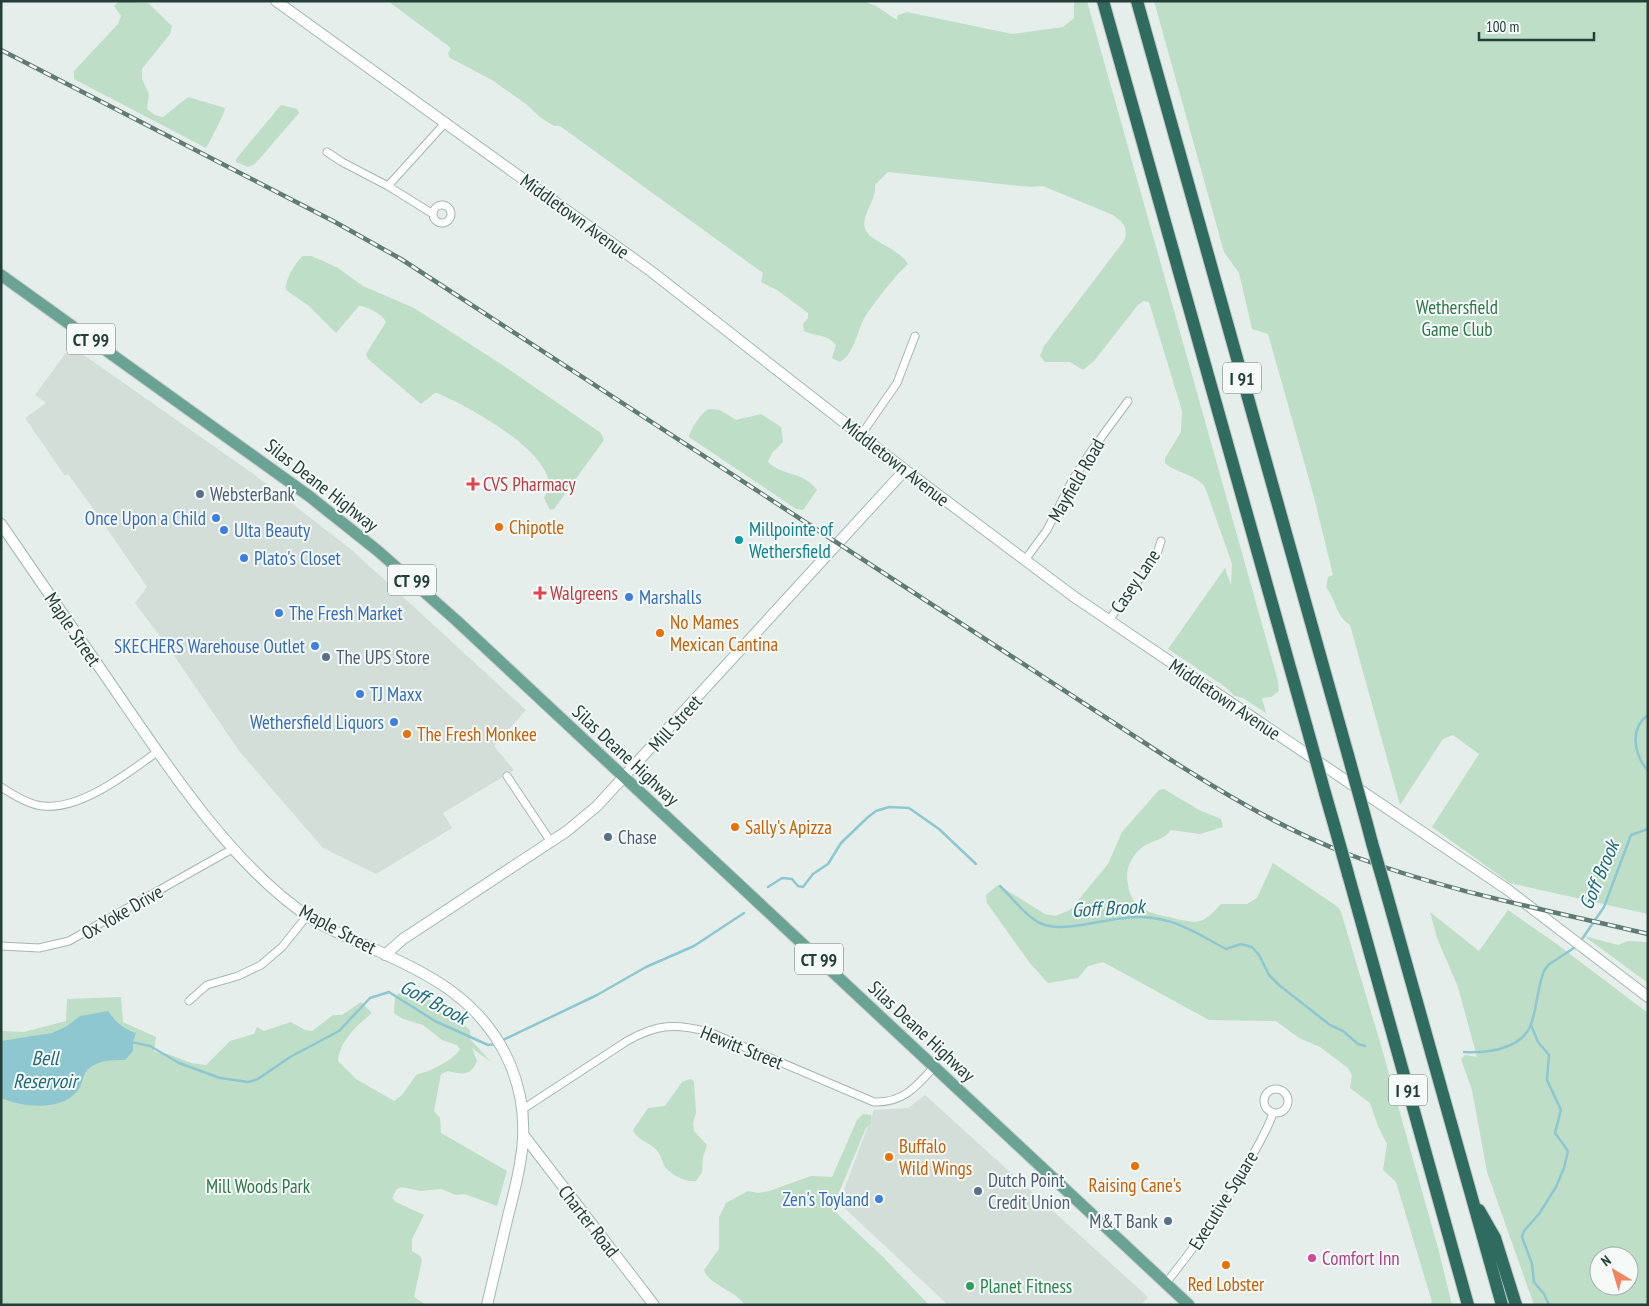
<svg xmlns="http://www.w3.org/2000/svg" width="1649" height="1306" font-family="'PT Sans Narrow',sans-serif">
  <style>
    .built { fill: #d3ded9 }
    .green { fill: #bedec7; fill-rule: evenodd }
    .water { fill: #8fc7d1 }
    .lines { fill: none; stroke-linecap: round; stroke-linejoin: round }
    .stream { stroke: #8fc7d1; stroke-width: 2.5 }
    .street-casing { stroke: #a7b6b1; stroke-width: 9 }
    .secondary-casing { stroke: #a3b9b2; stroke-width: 12 }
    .primary-casing { stroke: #c2c9c7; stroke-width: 13 }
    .highway-casing { stroke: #c2c9c7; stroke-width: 14 }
    .street { stroke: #fff; stroke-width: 7 }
    .secondary { stroke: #fff; stroke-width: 10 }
    .primary { stroke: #6aa294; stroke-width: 11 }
    .highway { stroke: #306b5f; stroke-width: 12 }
    .rail-casing { stroke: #5f7b73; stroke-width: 4.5 }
    .rail { stroke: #f5faf8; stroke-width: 2.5; stroke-dasharray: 8; stroke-linecap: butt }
    .highway-bridge-casing { stroke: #c2c9c7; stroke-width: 14; stroke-linecap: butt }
    .highway-bridge { stroke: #306b5f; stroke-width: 12 }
    .health-dot { fill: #e0444e; stroke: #f5faf8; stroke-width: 2 }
    .service-dot { fill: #5c6f8a; stroke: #f5faf8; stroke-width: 2 }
    .shop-dot { fill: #3f7fe0; stroke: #f5faf8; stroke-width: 2 }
    .food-dot { fill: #e8710a; stroke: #f5faf8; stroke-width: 2 }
    .culture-dot { fill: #0f9aa8; stroke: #f5faf8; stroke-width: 2 }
    .hotel-dot { fill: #d1479c; stroke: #f5faf8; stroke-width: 2 }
    .leisure-dot { fill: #2e9e5b; stroke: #f5faf8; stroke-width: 2 }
    .labels { text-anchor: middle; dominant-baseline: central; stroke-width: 4; stroke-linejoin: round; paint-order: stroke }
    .shield { fill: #f5faf8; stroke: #637772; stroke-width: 1 }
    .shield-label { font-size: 18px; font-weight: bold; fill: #243f38 }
    .street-label { font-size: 19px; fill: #243f38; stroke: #f5faf8 }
    .park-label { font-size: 19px; fill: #2f764a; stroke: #f5faf8 }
    .health-label { font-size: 19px; fill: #be3a42; stroke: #f5faf8; text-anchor: start }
    .service-label { font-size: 19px; fill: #4e5e75; stroke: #f5faf8; text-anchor: start }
    .shop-label { font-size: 19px; fill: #366cbe; stroke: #f5faf8; text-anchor: start }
    .food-label { font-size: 19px; fill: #c56008; stroke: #f5faf8; text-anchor: start }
    .culture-label { font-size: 19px; fill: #0d838f; stroke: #f5faf8; text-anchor: start }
    .hotel-label { font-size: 19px; fill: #b23c85; stroke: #f5faf8; text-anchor: start }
    .leisure-label { font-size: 19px; fill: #27864d; stroke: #f5faf8; text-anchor: start }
    .water-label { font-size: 20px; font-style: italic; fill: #1f6b7a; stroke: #f5faf8 }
  </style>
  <rect width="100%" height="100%" fill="#e5eeea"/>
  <path class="built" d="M71,346L252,473L352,550L526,710L494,746L514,770L443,813L452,828L376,874L323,848L240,752L168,647L135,603L147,587L97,514L68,474L65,476L25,418L46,403L35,395Z
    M925,1095L1148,1297L1141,1305H948L839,1203L874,1110L908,1108Z"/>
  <path class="green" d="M119,1L148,3L172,26L170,34L142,69V79L149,94L147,109L155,115L163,117L188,97L225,108C225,113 210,141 206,148L74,79V71L118,24L121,16L114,6Z
    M388,1H863L876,6L897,20L898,15L907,12L1012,34L1063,27L1074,18V1H1087L1278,681L1279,691L1271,697L1262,698L1266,713L1243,698L1235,696L1224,686L1168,649L1225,568L1231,585L1232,564L1205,487C1197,475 1176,473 1165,463V458L1181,432L1182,411L1149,302L1144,301L1138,305L1094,361L1083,370L1070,362H1045L1040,356L1044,346L1124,241C1129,228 1123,222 1113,215L1043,186L1031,187L888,172L875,185C878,203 851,223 873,238C884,246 901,252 908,264C892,279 879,297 866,315C857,329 855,354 840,362L832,358L836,345C826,333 816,337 804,331L803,324L808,318V313L777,290L761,282L763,273L560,126H554L541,118L526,104L492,80L450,58L448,53L451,48Z
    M1154,1H1648V914L1510,883L1432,827L1479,754L1453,735L1443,739L1400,805L1350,625C1337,618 1335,598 1326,587L1328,577L1333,575L1314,497L1268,334L1252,329L1239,273L1224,252Z
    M281,105L297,109L299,113L255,164L248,167L236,162V159Z
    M303,256H311L323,261L338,268L363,286L414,308L507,368L601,433L604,440L554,509L550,510L544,498C546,494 550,488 549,484C547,449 466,405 437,393H435L421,404L368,359L366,354L386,322C383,315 368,306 359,306L336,333L309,306L286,290C284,282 296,261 303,256Z
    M709,409L720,410L736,420L761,414L781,427L783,442L772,453L768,462C783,477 802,470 817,490L803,510L796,509L689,437C691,428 701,413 709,409Z
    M1164,789L1199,810L1221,819L1223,827L1200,834L1171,830C1158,846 1145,837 1132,859C1127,867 1126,876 1128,885C1132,911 1151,913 1173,918C1182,920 1192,923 1200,921C1208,919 1215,910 1221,904H1247L1257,898L1273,863L1338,907L1341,912L1380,1042L1438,1248L1452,1305H1430L1432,1302L1396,1182L1383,1170L1387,1144L1378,1126L1370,1103L1350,1088L1352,1075L1348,1068L1320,1047L1299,1038L1276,1021L1209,1020L1103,962L1088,966L1078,978L1048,983L1029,962L987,903L986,895L998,885L1045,914L1055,916L1070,910L1108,864L1122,832L1159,790Z
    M1508,910L1554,942L1648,1013V1305H1534L1487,1172L1472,1090L1461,1059L1465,1055L1477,1057L1458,987L1437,938L1430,912L1479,951ZM1599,1256H1629V1286H1599Z
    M1584,936L1618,945L1628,941L1648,942V983Z
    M414,991L444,1007L470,1030L471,1040L491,1062L472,1048L477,1061C471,1076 462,1075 448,1071L441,1074L434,1111L440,1118L441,1133L507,1171L497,1206L465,1194L456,1195L441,1189L421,1191L401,1187L396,1190L392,1198L396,1202L424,1215L412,1239V1251L420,1256L422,1260L414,1297L426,1305H1V1031L24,1032L66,1021L67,999L121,997L123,1022L156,1037L154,1052L168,1054L191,1063L206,1065L230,1041L254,1034L257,1027L264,1031L291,1022L305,1030L312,1031L333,1015H342L361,1002L372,1013C358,1024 339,1042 338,1061L356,1079L394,1101L402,1095L417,1074C428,1073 454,1060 460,1049L457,1045L442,1040L423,1025L403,1019L394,1013L395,997L401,992Z
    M690,1079L694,1081L696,1113L693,1123L694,1131L707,1145L703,1157L702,1172L696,1181C686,1183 672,1175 665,1167C661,1160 661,1152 653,1147C645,1140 638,1141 633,1130L648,1108L665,1106L682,1082Z
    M863,1114L871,1115V1123L866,1128L832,1209L883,1257L929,1305H745C736,1291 708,1284 704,1270L719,1249V1217L726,1203L748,1191L758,1193L769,1191L811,1176L832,1177L857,1120Z"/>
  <path class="water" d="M108,1011C116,1022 123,1029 136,1033L133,1042V1051L125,1060C112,1060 99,1060 88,1069C83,1074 83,1081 80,1087C66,1112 23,1108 1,1098V1041L52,1033L67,1026L80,1016Z"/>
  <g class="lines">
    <path class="stream" d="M1648,715C1629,729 1634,754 1648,771
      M1000,886C1013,898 1026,917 1042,924C1066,934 1114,915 1141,917C1176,918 1196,933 1226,949L1241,944L1252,947L1259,955L1269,975L1279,985L1330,1025L1343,1031L1358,1044L1365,1046
      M768,887L782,878L792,879L798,886L803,887L813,874L828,864L841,843L867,818L876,811L889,807L909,808L939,829L976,864
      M1580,942L1604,907L1631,835L1648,829
      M1531,1025L1538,1042L1549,1055L1547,1080L1561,1110L1555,1133L1568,1151L1564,1168L1556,1187L1539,1214L1524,1231L1522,1237L1532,1264L1534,1282L1544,1294L1549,1305
      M501,1041L597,995L646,967L694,946L744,913
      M131,1042L150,1046L179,1063L220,1078L248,1082L258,1079L290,1057L339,1031L370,998L389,992L435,1021L488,1045L496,1044
      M1464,1052C1486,1053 1519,1050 1530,1027C1537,1010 1537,988 1544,971L1548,965L1577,946"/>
    <defs>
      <path id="street" d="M327,152L342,162L388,186L445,123
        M388,186L433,214
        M433 214a9 9 0 1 1 18 0a9 9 0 1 1-18 0Z
        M861,435L897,383L915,336
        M1025,560L1047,530L1073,479L1092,450L1128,401
        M1109,620L1156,557L1161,541
        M507,776L551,842
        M1,787C13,795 29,805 43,806C81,810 128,773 157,752
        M1,946L39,948L69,941L234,848
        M189,1001L207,985L238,976L261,965L282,947L307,916
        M1264 1101a12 12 0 1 1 24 0a12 12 0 1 1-24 0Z
        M523,1109L627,1041C657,1024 675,1023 709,1032L874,1102C903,1103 916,1087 934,1067
        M1166,1283C1198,1243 1227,1203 1251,1158C1259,1143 1268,1129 1273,1113"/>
      <path id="secondary" d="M276,1L652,272L905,470L1073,596L1508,890L1648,997
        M1,524C42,584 83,643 124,703C173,775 238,871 312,919C324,927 339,933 352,939C418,970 479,992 510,1064C533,1118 522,1162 508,1216C501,1246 494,1275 487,1305
        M385,955L403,939L567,831L597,806L905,470
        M525,1137L654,1305"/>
      <path id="primary" d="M1,275L309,496L378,551L457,621L1189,1305"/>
      <path id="highway" d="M1103,1L1307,728
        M1137,1L1348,755
        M1325,793L1335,828
        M1367,824L1372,843
        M1348,874L1468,1305
        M1385,888L1502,1305
        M1479,1210L1495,1238L1516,1305"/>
    </defs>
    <use href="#street" class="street-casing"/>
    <use href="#secondary" class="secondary-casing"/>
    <use href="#primary" class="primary-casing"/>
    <use href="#highway" class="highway-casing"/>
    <use href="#street" class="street"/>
    <use href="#secondary" class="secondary"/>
    <use href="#primary" class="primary"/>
    <use href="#highway" class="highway"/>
    <defs>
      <path id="rail" d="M1,50L335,222L401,259L1171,760C1228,796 1285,830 1348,854C1444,891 1548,910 1648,934"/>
    </defs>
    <use href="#rail" class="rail-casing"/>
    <use href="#rail" class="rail"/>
    <defs>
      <path id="highway-bridge" d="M1307,728L1325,793
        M1348,755L1367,824
        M1335,828L1348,874
        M1372,843L1385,888"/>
    </defs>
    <use href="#highway-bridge" class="highway-bridge-casing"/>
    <use href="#highway-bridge" class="highway-bridge"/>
  </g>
  <g class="health-dot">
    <path d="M470.5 476.5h5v5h5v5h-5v5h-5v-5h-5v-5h5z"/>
    <path d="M537.5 585.5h5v5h5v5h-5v5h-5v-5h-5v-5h5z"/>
  </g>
  <g class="service-dot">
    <circle cx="200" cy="494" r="5"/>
    <circle cx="326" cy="657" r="5"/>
    <circle cx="608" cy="837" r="5"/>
    <circle cx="978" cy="1191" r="5"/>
    <circle cx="1168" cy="1221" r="5"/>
  </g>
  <g class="shop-dot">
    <circle cx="216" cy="518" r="5"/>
    <circle cx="224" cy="530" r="5"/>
    <circle cx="244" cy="558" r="5"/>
    <circle cx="629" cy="597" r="5"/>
    <circle cx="279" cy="613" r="5"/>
    <circle cx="315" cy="646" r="5"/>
    <circle cx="360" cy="694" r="5"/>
    <circle cx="394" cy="722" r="5"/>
    <circle cx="879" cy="1199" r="5"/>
  </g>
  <g class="food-dot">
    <circle cx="499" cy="527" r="5"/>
    <circle cx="660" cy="633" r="5"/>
    <circle cx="407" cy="734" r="5"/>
    <circle cx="735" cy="827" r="5"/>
    <circle cx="889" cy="1157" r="5"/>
    <circle cx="1135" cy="1166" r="5"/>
    <circle cx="1226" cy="1265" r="5"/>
  </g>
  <circle class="culture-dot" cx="739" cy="540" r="5"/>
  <circle class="hotel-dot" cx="1312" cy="1258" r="5"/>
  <circle class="leisure-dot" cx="970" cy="1286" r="5"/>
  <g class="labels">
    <g class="shield">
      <rect x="67" y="323.5" width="48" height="31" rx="4"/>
      <rect x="1223" y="362.5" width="38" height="31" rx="4"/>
      <rect x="388" y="564.5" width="48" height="31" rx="4"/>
      <rect x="795" y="943.5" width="48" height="31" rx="4"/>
      <rect x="1389" y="1074.5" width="38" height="31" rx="4"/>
    </g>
    <g class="shield-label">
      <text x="91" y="339">CT 99</text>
      <text x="1242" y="378">I 91</text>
      <text x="412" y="580">CT 99</text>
      <text x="819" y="959">CT 99</text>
      <text x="1408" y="1090">I 91</text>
    </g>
    <g class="street-label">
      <text transform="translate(575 216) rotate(36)">Middletown Avenue</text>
      <text transform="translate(896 462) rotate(38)">Middletown Avenue</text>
      <text transform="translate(1076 480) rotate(-60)">Mayfield Road</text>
      <text transform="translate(322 485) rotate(38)">Silas Deane Highway</text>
      <text transform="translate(1135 581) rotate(-56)">Casey Lane</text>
      <text transform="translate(73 629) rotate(56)">Maple Street</text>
      <text transform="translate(1225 699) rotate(34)">Middletown Avenue</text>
      <text transform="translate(675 723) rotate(-48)">Mill Street</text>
      <text transform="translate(626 755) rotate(43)">Silas Deane Highway</text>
      <text transform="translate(122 912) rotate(-30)">Ox Yoke Drive</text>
      <text transform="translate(338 929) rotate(28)">Maple Street</text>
      <text transform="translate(922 1031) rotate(43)">Silas Deane Highway</text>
      <text transform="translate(742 1047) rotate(22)">Hewitt Street</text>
      <text transform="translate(1223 1200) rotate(-58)">Executive Square</text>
      <text transform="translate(589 1221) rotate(52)">Charter Road</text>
    </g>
    <g class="park-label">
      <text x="1457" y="307">Wethersfield<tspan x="1457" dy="22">Game Club</tspan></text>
      <text x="258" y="1186">Mill Woods Park</text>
    </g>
    <g class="health-label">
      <text x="483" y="484">CVS Pharmacy</text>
      <text x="550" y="593">Walgreens</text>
    </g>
    <g class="service-label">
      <text x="210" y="494">WebsterBank</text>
      <text x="336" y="657">The UPS Store</text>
      <text x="618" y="837">Chase</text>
      <text x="988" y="1180">Dutch Point<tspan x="988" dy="22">Credit Union</tspan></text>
      <text x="1158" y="1221" text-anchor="end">M&amp;T Bank</text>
    </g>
    <g class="shop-label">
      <text x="206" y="518" text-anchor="end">Once Upon a Child</text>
      <text x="234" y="530">Ulta Beauty</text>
      <text x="254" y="558">Plato's Closet</text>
      <text x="639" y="597">Marshalls</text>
      <text x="289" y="613">The Fresh Market</text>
      <text x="305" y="646" text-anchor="end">SKECHERS Warehouse Outlet</text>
      <text x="370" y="694">TJ Maxx</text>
      <text x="384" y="722" text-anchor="end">Wethersfield Liquors</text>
      <text x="869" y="1199" text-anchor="end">Zen's Toyland</text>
    </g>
    <g class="food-label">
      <text x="509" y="527">Chipotle</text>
      <text x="670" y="622">No Mames<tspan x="670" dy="22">Mexican Cantina</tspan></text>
      <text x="417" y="734">The Fresh Monkee</text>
      <text x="745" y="827">Sally's Apizza</text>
      <text x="899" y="1146">Buffalo<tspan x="899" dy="22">Wild Wings</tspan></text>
      <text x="1135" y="1185" text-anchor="middle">Raising Cane's</text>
      <text x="1226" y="1284" text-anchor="middle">Red Lobster</text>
    </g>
    <g class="culture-label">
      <text x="749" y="529">Millpointe of<tspan x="749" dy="22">Wethersfield</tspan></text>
    </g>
    <g class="hotel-label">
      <text x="1322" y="1258">Comfort Inn</text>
    </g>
    <g class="leisure-label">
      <text x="980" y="1286">Planet Fitness</text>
    </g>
    <g class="water-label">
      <text transform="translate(1599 875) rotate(-67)">Goff Brook</text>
      <text transform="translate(1108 908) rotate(-3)">Goff Brook</text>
      <text transform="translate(434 1002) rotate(28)">Goff Brook</text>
      <text x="45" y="1058">Bell<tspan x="45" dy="23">Reservoir</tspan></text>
    </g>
  </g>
  <rect width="1649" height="1306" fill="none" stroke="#243f38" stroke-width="5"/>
  <g transform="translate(1614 1271) rotate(322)"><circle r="24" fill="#f5faf8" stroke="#a1afab"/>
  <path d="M0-4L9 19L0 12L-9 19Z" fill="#ef8562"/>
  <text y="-8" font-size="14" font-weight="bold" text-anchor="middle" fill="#243f38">N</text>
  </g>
  <path d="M1479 32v8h115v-8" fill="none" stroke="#243f38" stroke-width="2.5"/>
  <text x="1486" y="32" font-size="15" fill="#243f38" stroke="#f5faf8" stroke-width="4" paint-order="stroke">100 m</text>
</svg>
